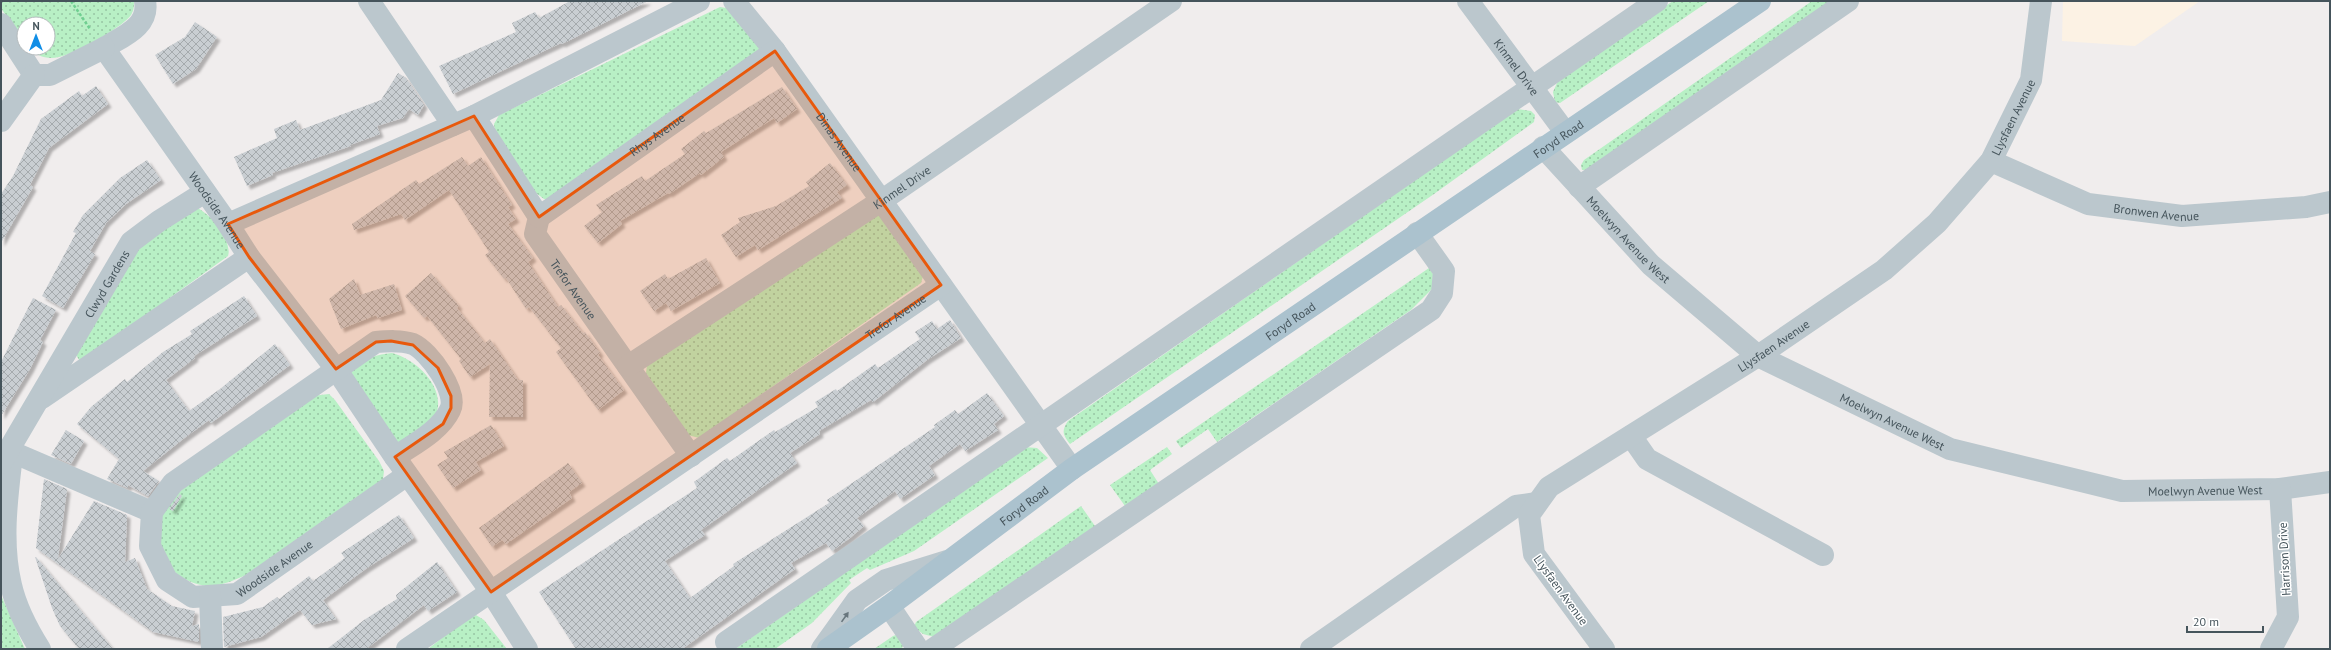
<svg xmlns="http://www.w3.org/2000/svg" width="2331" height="650" font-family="'PT Sans',sans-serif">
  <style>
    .commercial { fill: #fcf2e4 }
    .grass { fill: url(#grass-dots) }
    .building { fill: url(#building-cross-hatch); filter: url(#shadow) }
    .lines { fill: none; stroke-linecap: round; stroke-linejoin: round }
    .path { stroke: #6fcf91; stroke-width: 2.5; stroke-dasharray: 3 2; stroke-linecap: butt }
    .minor { stroke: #bbc7cd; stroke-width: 22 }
    .major { stroke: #abc2ce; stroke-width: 22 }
    .oneway { fill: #68767d }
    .marked { fill: #e8590c; fill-opacity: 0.2; stroke: #e8590c; stroke-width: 3; stroke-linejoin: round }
    .labels { text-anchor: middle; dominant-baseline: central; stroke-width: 3; stroke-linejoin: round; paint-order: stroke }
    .street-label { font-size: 12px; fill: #45545b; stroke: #fff }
  </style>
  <defs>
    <pattern id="grass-dots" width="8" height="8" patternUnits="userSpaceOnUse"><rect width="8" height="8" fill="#b8f0c5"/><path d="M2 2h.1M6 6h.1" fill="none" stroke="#97c5a3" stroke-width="1.8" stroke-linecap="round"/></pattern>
    <pattern id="building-cross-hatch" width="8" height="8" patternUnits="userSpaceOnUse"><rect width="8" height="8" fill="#c9ced2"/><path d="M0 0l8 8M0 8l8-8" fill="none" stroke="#a5aaad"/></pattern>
    <filter id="shadow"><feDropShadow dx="3.5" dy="3.5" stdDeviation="1" flood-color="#0004"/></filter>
  </defs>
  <rect width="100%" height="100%" fill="#f0eded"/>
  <path class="commercial" d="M2063,1H2200L2135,46L2062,41Z"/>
  <path class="grass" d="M1,1H134C134,5 134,10 132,13C128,25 72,55 59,57C47,60 37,56 28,48H48V24H24V43L1,8Z
    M1673,1H1709L1560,103L1555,102L1553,92L1557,83L1579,65Z
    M1812,1H1832L1586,170H1582L1581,165L1584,160Z
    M720,7L733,9L763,46L760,54L554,199H544L536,193L495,131L494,124L499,115Z
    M1517,109L1531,111L1535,115L1534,122L1434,194L1070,444C1063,435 1061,431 1068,421Z
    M197,208C210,213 233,242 228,256L164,302L146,319L81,363L75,353L141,244Z
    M877,212L924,273L921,283L699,438L688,435L646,373L647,365Z
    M1429,268L1433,274L1432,289L1411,310L1217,442L1208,429L1181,448L1176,441Z
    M392,353C420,360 454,396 430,424C423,432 408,437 398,443L348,375C362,360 371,355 392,353Z
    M329,394L335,400L379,461L384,471L383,479L246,575C221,586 205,592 180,576C170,570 165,560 162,549C159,538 157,528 161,517C173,483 279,419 312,396Z
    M1024,447L1037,448L1048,458L914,551L870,570L867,568L849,580L851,583L812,623L775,649H735Z
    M1167,447L1172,454L1150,470L1159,484L1125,506L1110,485Z
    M1081,506L1095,526L934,637L923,634L914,627L916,622Z
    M1,595L25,649H1Z
    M476,615L484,620L507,649H428L466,619Z
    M899,634L903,645L902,649H874L893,636Z"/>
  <path class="building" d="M570,1H648L562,44L561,43L453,94L439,66L516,32L512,23L535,12L539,18Z
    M195,22L217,37L196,69L173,84L155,55L185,37Z
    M398,73L406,78L424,105L418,115L409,109L403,118L377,126L380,134L350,145L351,146L272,173L273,175L247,186L234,157L277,138L274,129L296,120L300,130L381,100Z
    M96,86L108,104L49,148L30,185L33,187L1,243V194L13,176L41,119L79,91L82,96Z
    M782,87L797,109L777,123L774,118L721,152L724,157L701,175L700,173L669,194L668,193L620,221L622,224L598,243L584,226L602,212L596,205L642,176L645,181L685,154L681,149L704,131L706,133Z
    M462,157L468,166L481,157L512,205L508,207L516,219L508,224L533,258L528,262L558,307L561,305L583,333L585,332L600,353L598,355L624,390L598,410L556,352L561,348L529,307L526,309L506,278L504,279L485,255L489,252L449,190L405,220L401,214L354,230L352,224L416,180L419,184Z
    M147,160L161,180L126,204L106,223L90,251L95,254L63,308L42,296L76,233L73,232L83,215L120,178Z
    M830,163L847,185L837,192L842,198L758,250L755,245L736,257L721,235L740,222L738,218L776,206L809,186L806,182Z
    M706,258L720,283L671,311L666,303L654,311L640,291L665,274L668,279Z
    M431,273L459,306L457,308L485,343L490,339L518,380H523V417H489L490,364L470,377L459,361L461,359L427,316L424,318L405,296Z
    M354,279L360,295L394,284L402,310L378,318L376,315L341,329L329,299Z
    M244,296L257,316L194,356L195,358L166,380L189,411L220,389L275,344L290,365L211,423L209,420L183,439L143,471L159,481L148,496L128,485V488L107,479L119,459L77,424L91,407L125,379L127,382L163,352L192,334L190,331Z
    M33,298L56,310L40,340L43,342L30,369L1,416V362Z
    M950,320L961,338L927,360L873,402L871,400L819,431L820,434L790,453L797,463L701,530L705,535L665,561L690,598L734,566L733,564L829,503L827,500L935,427L934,425L955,410L958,414L987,393L1004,416L994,424L998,430L965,451L960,444L929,466L935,475L900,499L895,491L857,518L864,526L850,538L832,551L826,543L791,563L795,569L682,649H576L539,592L697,488L694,482L727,458L730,461L774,430L775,432L818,407L815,402L836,389L837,391L875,364L878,368L920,339L915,332L932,321L937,329Z
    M491,425L504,446L476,462L481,470L453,488L437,465L448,458L444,452Z
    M66,430L84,441L71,464L51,455Z
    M568,463L582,483L569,492L572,498L506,544L502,540L492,547L479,528Z
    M44,479L67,489L58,559L94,501L127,515L125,562L135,558L147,589L172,606L195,611L192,626L199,624V642L153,632L36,548Z
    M180,494L182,496L173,511L169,509Z
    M399,515L414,538L367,568L323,600L336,619L312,625L300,610L261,637L224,647L223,617L263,607L277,597L279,599L309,576L313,581L345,558L341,553Z
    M35,557H36L113,649H79L60,626L52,608Z
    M437,562L457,592L428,611L424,605L366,649H327L364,620L397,599L396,595Z"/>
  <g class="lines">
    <path class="path" d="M71,1L90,29"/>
    <g class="minor">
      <path id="s1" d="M145,1C150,27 121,37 104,48L228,224L249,257L336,369L395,457L491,592L527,649"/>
      <path d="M369,1L453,125"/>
      <path id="s2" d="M734,1L775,51L1072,469"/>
      <path id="s3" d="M1468,1L1565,132"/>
      <path d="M1,24L34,75H50L104,48"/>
      <path id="s4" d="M474,116L539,217L535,234L691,456"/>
      <path d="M1,121L34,75"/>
      <path id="s5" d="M1543,147L1651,265L1758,356L1950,449L2122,491L2280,489L2330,482"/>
      <path id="s6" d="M1991,161L2088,204L2182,216L2306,207L2330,202"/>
      <path d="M1579,187L1848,1"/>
      <path id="s7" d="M539,217L775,51"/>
      <path d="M228,224L474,116L699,1"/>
      <path id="s8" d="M628,366L881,201L1171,1"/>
      <path d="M42,398L249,257"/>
      <path d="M1631,436L1647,459L1823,555"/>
      <path d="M13,446C8,491 0,540 11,585C16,607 28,630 40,649"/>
      <path d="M12,452L152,512"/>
      <path id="s9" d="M395,457C414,444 440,431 450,410C459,393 429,351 413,344C401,340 388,341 376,342L173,483L152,512L150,546L167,580L193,597L237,594L407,475"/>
      <path id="s10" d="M1,463L131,242L159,221L205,192"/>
      <path d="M210,596L212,649"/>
      <path d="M889,606L918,649"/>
      <path d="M726,642L1657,1"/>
      <path id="s11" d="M407,649L941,285"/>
      <path d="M822,649L857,600L886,580L947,561"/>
      <path d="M933,649L1431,310L1442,293L1444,271L1417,233"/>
      <path d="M1311,649L1516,506L1537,503"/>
      <path id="s12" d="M1604,649L1534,554L1529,515L1549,487L1758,356L1884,270L1937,223L1991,161L2031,80L2041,1"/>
      <path d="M2271,649L2288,617L2280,489"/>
    </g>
    <path class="major" id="s13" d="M828,649L889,606L1072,469L1760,1"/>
  </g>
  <defs><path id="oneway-solid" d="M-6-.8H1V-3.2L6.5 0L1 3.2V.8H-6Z"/></defs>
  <use class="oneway" href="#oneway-solid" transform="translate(845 617) rotate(-55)"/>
  <path class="marked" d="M775,51L941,285L491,592L395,457L443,424L451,408V396L438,368L413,345L391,341L376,342L336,369L249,257L228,224L474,116L539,217Z"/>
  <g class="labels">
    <g class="street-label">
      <text stroke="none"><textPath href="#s3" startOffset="82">Kinmel Drive</textPath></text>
      <text stroke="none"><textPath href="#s12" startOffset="793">Llysfaen Avenue</textPath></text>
      <text stroke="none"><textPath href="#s7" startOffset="144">Rhys Avenue</textPath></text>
      <text stroke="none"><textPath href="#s13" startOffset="891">Foryd Road</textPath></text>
      <text stroke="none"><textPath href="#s2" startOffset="176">Dinas Avenue</textPath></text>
      <text stroke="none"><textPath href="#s8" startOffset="327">Kinmel Drive</textPath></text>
      <text stroke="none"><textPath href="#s1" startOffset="265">Woodside Avenue</textPath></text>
      <text stroke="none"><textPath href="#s6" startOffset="175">Bronwen Avenue</textPath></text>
      <text stroke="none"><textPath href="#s5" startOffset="126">Moelwyn Avenue West</textPath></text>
      <text stroke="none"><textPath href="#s10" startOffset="208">Clwyd Gardens</textPath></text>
      <text stroke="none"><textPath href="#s4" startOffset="205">Trefor Avenue</textPath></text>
      <text stroke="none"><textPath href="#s11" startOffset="591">Trefor Avenue</textPath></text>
      <text stroke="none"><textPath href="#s13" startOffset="567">Foryd Road</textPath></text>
      <text stroke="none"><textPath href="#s12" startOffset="457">Llysfaen Avenue</textPath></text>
      <text stroke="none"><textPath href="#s5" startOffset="450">Moelwyn Avenue West</textPath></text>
      <text stroke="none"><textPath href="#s5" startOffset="774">Moelwyn Avenue West</textPath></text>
      <text stroke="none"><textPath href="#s13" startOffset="243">Foryd Road</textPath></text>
      <text transform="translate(2284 559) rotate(-93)">Harrison Drive</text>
      <text stroke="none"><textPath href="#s9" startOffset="666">Woodside Avenue</textPath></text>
      <text transform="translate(1561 590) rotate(54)">Llysfaen Avenue</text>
    </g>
  </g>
  <rect width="2331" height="650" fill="none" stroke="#45545b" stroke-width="4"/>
  <g transform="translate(36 36)"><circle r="19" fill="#ffffff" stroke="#b5bbbd"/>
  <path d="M0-3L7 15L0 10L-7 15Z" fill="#118ee6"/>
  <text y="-6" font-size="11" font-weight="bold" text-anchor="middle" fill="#45545b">N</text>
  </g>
  <path d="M2187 626v6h76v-6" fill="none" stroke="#45545b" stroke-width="2"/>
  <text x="2193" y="626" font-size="12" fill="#45545b" stroke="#ffffff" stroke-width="3" paint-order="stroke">20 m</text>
</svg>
